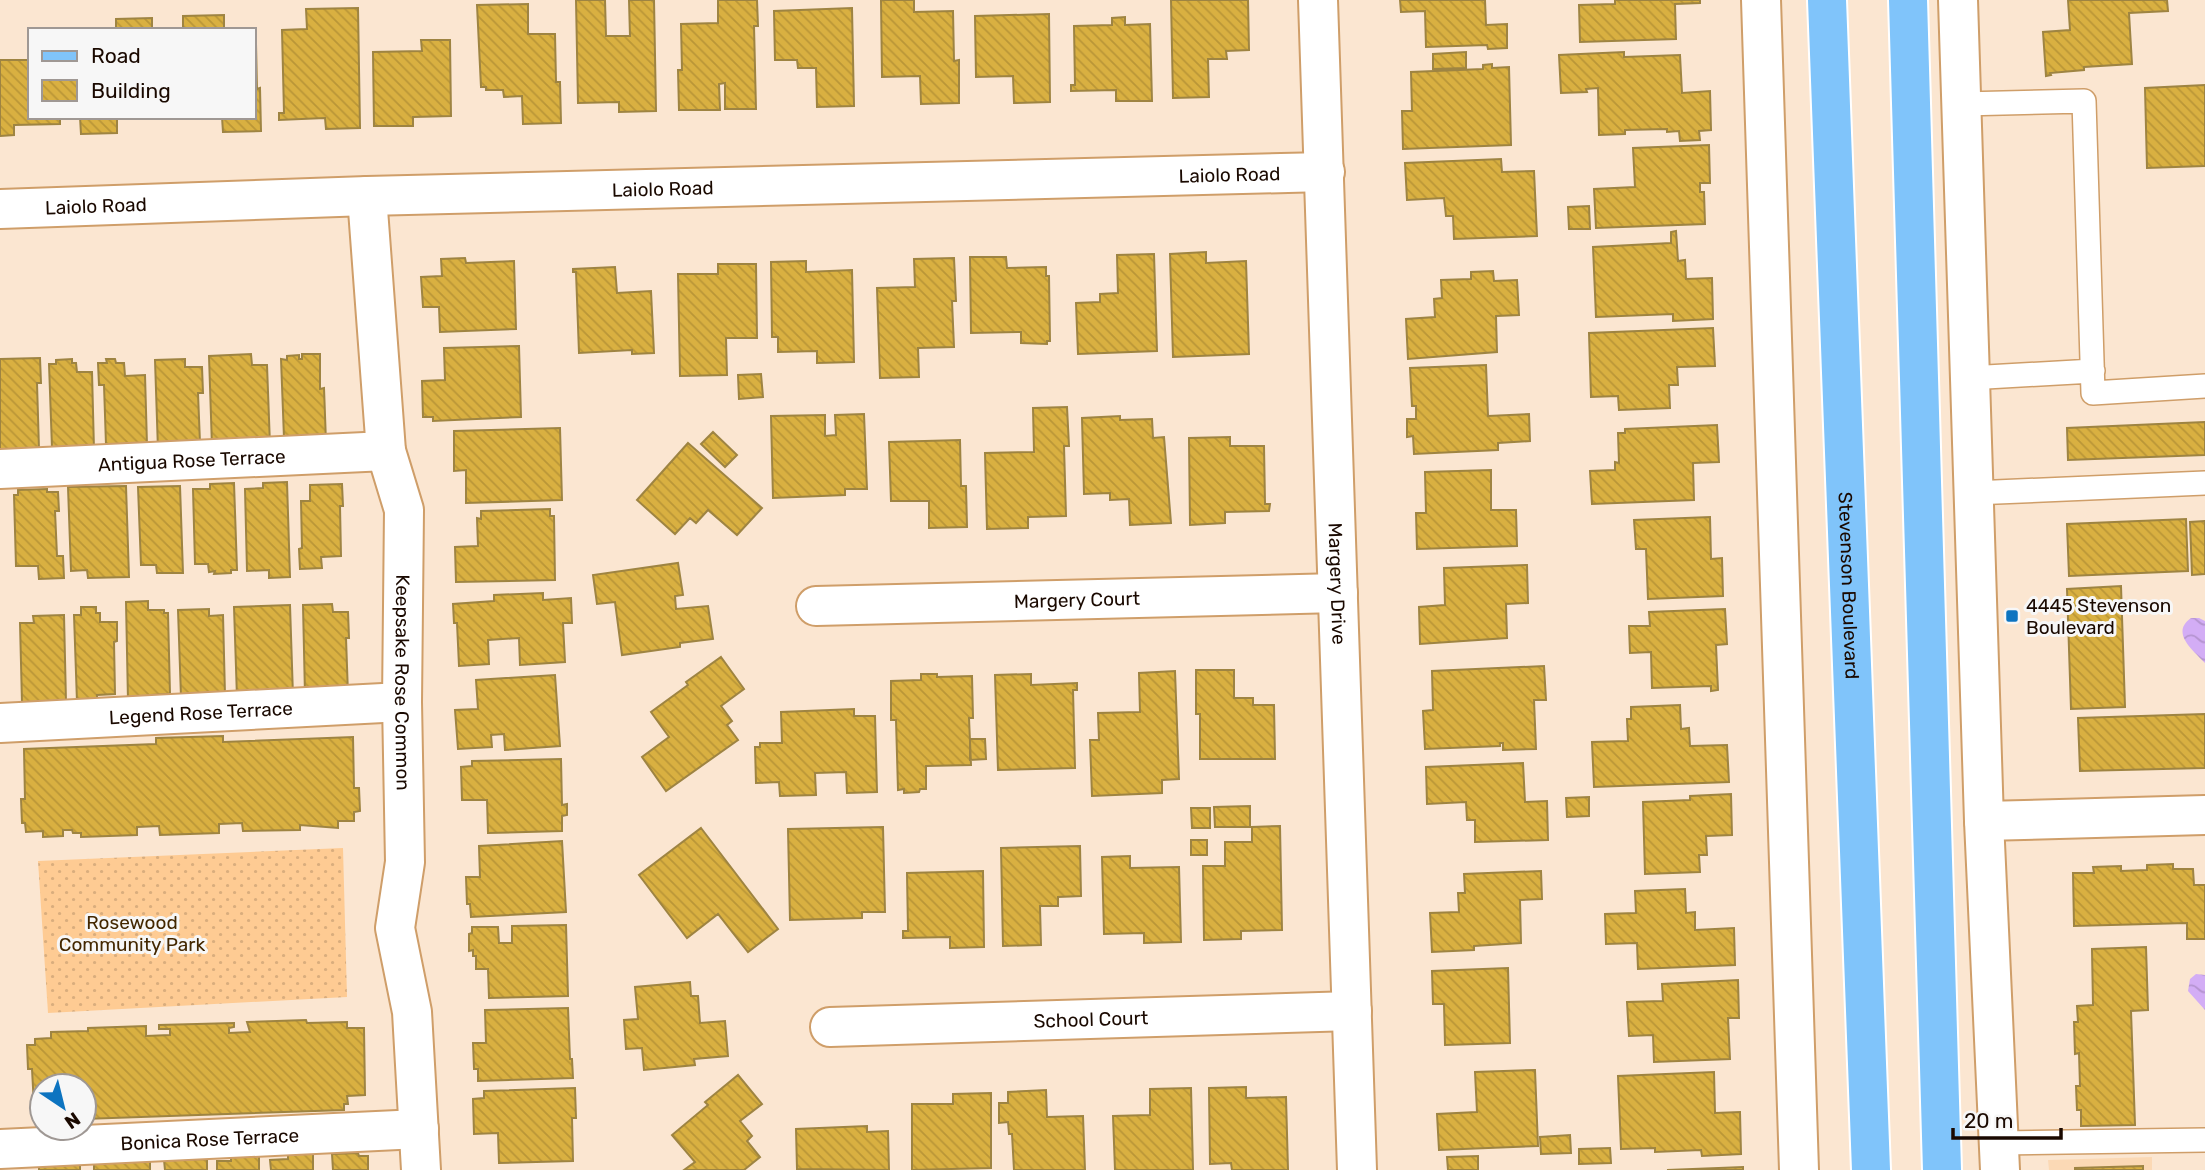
<svg xmlns="http://www.w3.org/2000/svg" width="2205" height="1170" font-family="Rubik,sans-serif">
  <style>
    .built { fill: #fbd9b5 }
    .grass { fill: url(#grass-dots) }
    .water { fill: url(#water-waves) }
    .building { fill: url(#building-back-hatch); stroke: #9e8442; stroke-width: 2 }
    .lines { fill: none; stroke-linecap: round; stroke-linejoin: round }
    .service-casing { stroke: #cf9e69; stroke-width: 26 }
    .minor-casing { stroke: #cf9e69; stroke-width: 42 }
    .primary-casing { stroke: #fff; stroke-width: 42 }
    .service { stroke: #fff; stroke-width: 23 }
    .minor { stroke: #fff; stroke-width: 38 }
    .primary { stroke: #80c4fa; stroke-width: 38 }
    .poi-dot { fill: #0d74c0; stroke: #f7f7f7; stroke-width: 2.5 }
    .labels { text-anchor: middle; dominant-baseline: central; stroke-width: 6; stroke-linejoin: round; paint-order: stroke }
    .street-label { font-size: 19px; fill: #1a0900; stroke: #f7f7f7 }
    .poi-label { font-size: 19px; fill: #1a0900; stroke: #f7f7f7; text-anchor: start }
    .park-label { font-size: 19px; fill: #432700; stroke: #f7f7f7 }
  </style>
  <defs>
    <pattern id="grass-dots" width="8" height="8" patternUnits="userSpaceOnUse" patternTransform="scale(1.75)"><rect width="8" height="8" fill="#fecb93"/><path d="M2 2h.1M6 6h.1" fill="none" stroke="#d9ad7d" stroke-width="1.8" stroke-linecap="round"/></pattern>
    <pattern id="water-waves" width="16" height="10" patternUnits="userSpaceOnUse" patternTransform="scale(1.75)"><rect width="16" height="10" fill="#d3adf5"/><path d="M0 5q4-4 8 0t8 0" fill="none" stroke="#b594d0"/></pattern>
    <pattern id="building-back-hatch" width="6" height="6" patternUnits="userSpaceOnUse" patternTransform="scale(1.75)"><rect width="6" height="6" fill="#d9b041"/><path d="M-1 5l2 2M0 0l6 6M5-1l2 2" fill="none" stroke="#ba9637"/></pattern>
  </defs>
  <rect width="100%" height="100%" fill="#fbe6d1"/>
  <path class="built" d="M2152,1157V1170H2049L2048,1160Z"/>
  <path class="grass" d="M343,848L347,997L48,1013L38,861Z"/>
  <path class="water" d="M2191,618H2199L2205,621V663C2193,650 2170,633 2191,618Z
    M2196,974L2205,975V1010L2188,991L2190,979Z"/>
  <path class="building" d="M576,0H605L606,36H630L629,0H654L656,111L619,112V102L578,103Z
    M718,0H757L758,26H754L756,109H725V83L719,84L720,110H679L678,70H682L681,24L718,23Z
    M881,0H914V12L953,11L954,61L959,60V103L921,104L920,76L882,77Z
    M1171,0H1248L1249,50L1226,51L1227,59H1208L1209,97L1173,98Z
    M1400,0H1485L1486,25L1507,24V48L1488,49L1487,45L1426,47L1425,11L1401,12Z
    M1615,0H1700V3L1675,4L1676,39L1580,42L1579,5L1615,4Z
    M2068,0H2167L2168,11L2129,13L2132,64L2084,67V70L2050,73L2051,75L2046,76L2043,32L2070,30Z
    M528,4V34H555L556,82H560L561,123L523,124L522,96L504,97L503,90H486V87H481L477,5Z
    M358,8L360,128L326,129L325,118L279,120V113H284L282,30L307,29L306,9Z
    M852,8L854,106L817,107L816,68H798L797,60H775L774,11Z
    M1049,14L1050,102L1014,103L1013,76L976,77L975,16Z
    M224,15V30H183V16Z
    M1125,17V25L1150,24L1152,101H1116V90L1071,91V85H1075L1074,26L1112,25V18Z
    M152,18V30H116V19Z
    M421,40H450L451,116L413,117V126H374L373,52L422,51Z
    M254,44H256L257,89L260,88L261,131L223,132L222,117H254Z
    M1466,52V68L1433,69V54Z
    M1624,52V57L1680,55L1682,93L1710,91L1711,130L1699,131L1700,140L1680,141L1679,131L1667,132V129L1625,130V134L1599,135L1598,88L1586,89L1587,92L1561,93L1559,55Z
    M0,60H30V117H55L60,119V124L14,125V135L0,136Z
    M1492,64V68L1509,67L1511,145L1403,149L1402,111H1412L1411,72L1483,69V65Z
    M2205,85V166L2147,168L2145,88Z
    M80,117H117V133L81,134Z
    M1709,145L1710,183H1700V192H1704L1705,224L1596,228L1594,189L1635,187L1633,148Z
    M1501,159L1502,172L1534,171L1537,236L1454,239L1453,216H1446L1444,198L1407,200L1405,163Z
    M1589,206L1590,229H1569L1568,207Z
    M1676,231L1678,261L1685,260L1686,279L1712,278L1713,319L1673,321V314L1596,317L1593,247L1671,243V232Z
    M1206,252V263L1246,261L1249,354L1173,357L1170,254Z
    M1154,254L1157,351L1078,354L1076,303L1100,302V294L1118,293L1117,255Z
    M970,257H1006L1007,268L1046,267V276H1049L1050,341H1047V344L1021,343V332L971,333Z
    M465,258L466,263L514,261L516,329L440,332L439,307H423L421,277L442,276L441,259Z
    M954,258L956,301H952L954,347L918,348L919,377L880,378L877,288L915,287L914,259Z
    M806,261V272L852,270L854,362L817,363V351L778,352V337H772L771,262Z
    M718,264H756L757,338H726L727,375L680,376L678,274H718Z
    M615,267L617,293L651,291L654,353L632,354V350L579,353L576,272H573V269Z
    M1493,271L1494,281L1517,280L1519,315L1496,316L1497,352L1408,359L1406,319L1435,317L1434,299L1442,298L1441,280L1471,279V272Z
    M1713,328L1715,366L1677,367L1678,385H1669L1670,408L1619,410L1618,396L1591,397L1589,333Z
    M519,346L521,417L433,421V417H423L422,381L445,380L444,348Z
    M251,354L252,365H267L270,445L212,447L209,356Z
    M302,354H320V389L324,388L326,442L284,438L281,359L287,360V356L299,355V359H302Z
    M40,358L41,383H37L39,449L0,454V359Z
    M72,359V363H76L77,372H92L94,450L52,448L49,364H56V360Z
    M106,359H115L116,363H124L125,376L145,375L147,445H106L104,385H99L98,363H107Z
    M185,359V367H202L203,393H198L200,443L158,450L155,360Z
    M1486,365L1488,416L1529,414L1530,441L1498,443V450L1414,454L1413,436L1407,437V419H1416V406H1412L1410,368Z
    M761,374L763,397L739,399L738,375Z
    M1067,407L1069,446H1064L1066,516L1028,517V528L987,529L985,453L1034,452L1033,408Z
    M864,414L867,489H845V495L773,498L771,416L825,415V436L836,435L835,415Z
    M1120,416V420L1152,419L1153,438L1164,437L1171,523L1130,525L1129,499L1110,500V493L1084,494L1082,418Z
    M2205,422V455L2068,460L2067,428Z
    M1717,425L1719,462L1693,463L1694,500L1592,504L1590,471L1615,470V462L1619,463L1618,433H1625V429Z
    M560,428L562,500L466,503V470L454,471V431Z
    M713,432L737,455L725,467L701,444Z
    M1230,437V446H1264L1265,504H1270L1269,511L1225,512V523L1190,525L1189,438Z
    M960,440L961,486H966L967,527L929,528V501H891L889,442Z
    M688,443L762,508L737,535L708,510L696,523L690,518L675,534L637,500Z
    M1491,470V510H1516L1517,546L1417,549L1416,513H1426L1425,472Z
    M287,482L290,577L269,578V570L247,571L245,489L263,488V483Z
    M234,483L237,570H231V573L214,574L215,571L209,572L208,564H195L193,489H210V484Z
    M342,484L343,506H340L341,556L321,557L322,568L300,569L299,549L302,548L301,501H310V485Z
    M126,486L129,577L88,578L87,570L71,571L68,487Z
    M180,486L183,573H157L156,565H141L138,487Z
    M47,489V492H58L59,511H55L57,556H63L64,578L39,579L38,566H16L14,495H18V490Z
    M550,509V516H554L555,580L456,582L455,547L478,546L477,518L481,519V511Z
    M1710,517L1711,559L1722,558L1723,596L1648,599L1646,549H1636L1634,520Z
    M2186,519L2188,571L2069,576L2067,524Z
    M2205,521V574L2192,575L2190,522Z
    M678,563L683,595L675,596L676,609L708,606L713,639L680,643V647L622,655L615,602L597,604L593,575Z
    M1527,565L1528,603L1506,604L1507,638L1420,644L1419,607L1445,605L1444,568Z
    M2121,586L2125,707L2071,709L2067,589Z
    M543,593V600L571,598L572,623H563L565,662L520,665L519,638L488,640L489,664L459,666L457,623H454L453,604L494,601V595Z
    M148,601V610H164V613H168L170,694L152,695L153,701H128L126,602Z
    M332,604L333,612H348L349,638H346L348,694L305,695L303,605Z
    M290,605L293,696L237,698L234,607Z
    M81,607H96V613H100V622H117V641L114,642L115,694L97,695V700L77,702L74,615H81Z
    M209,609V616L223,615L225,695L181,697L178,610Z
    M1725,609L1727,644L1716,645L1718,690L1711,691V686L1652,688L1651,652L1630,653L1629,626H1650L1649,612Z
    M64,615L66,702L22,703L20,623H34L33,616Z
    M721,657L744,689L721,706L732,721L727,725L738,740L666,791L642,757L669,737L651,712L688,685L686,682Z
    M1544,666L1546,700H1534L1536,749L1503,750V743H1500V746L1425,749L1423,711L1433,710L1432,671Z
    M1196,670H1234V698H1253V705H1274L1275,759H1200V714H1196Z
    M1175,671L1179,779L1162,780V793L1092,796L1090,740H1099L1098,713L1140,712L1139,673Z
    M921,674H937V677L972,676L973,718H969L971,765L926,766V789H920L919,792L904,793V789L898,790L896,720H891V681L921,680Z
    M1031,674V685L1077,683V690H1073L1075,768L998,770L995,675Z
    M555,675L560,746L505,750L504,734L491,735L492,747L458,749L455,710L478,709L476,680Z
    M1680,705L1681,729L1689,728L1690,746L1727,745L1729,782L1594,787L1592,742L1628,741L1627,719H1631V707Z
    M854,709V716H875L877,792L847,793L846,772L815,773L816,795L780,796L779,782L756,783L755,747H760V743H782L781,712Z
    M2205,714V768L2080,771L2078,718Z
    M223,736V742L353,737L354,788H359L360,811L354,812V821H338V828L300,825V830L243,831L242,823L219,824V833L160,835L159,826L137,827V835L81,837V833H73L72,830H63V836L43,837V831L26,832L25,823H22L21,799H25L24,749L156,744V738Z
    M970,739H985L986,759L970,760Z
    M561,759L562,805L567,804V815L562,816V831L488,833L487,800H462L461,767L472,766V761Z
    M1523,763L1525,802L1547,801L1548,840L1475,842V820H1467L1466,802L1427,804L1426,767Z
    M1731,794L1732,835L1706,836L1707,855H1699L1700,872L1645,874L1643,802L1690,800V796Z
    M1589,797V816L1567,817L1566,798Z
    M1250,806V827H1215L1214,807Z
    M1191,808H1210V828H1192Z
    M1280,826L1282,930L1241,931V939L1204,940L1203,866H1225V842H1252V827Z
    M883,827L885,912H862V918L790,920L788,829Z
    M701,828L778,929L748,952L718,914L687,938L639,875Z
    M1191,840H1207V855H1191Z
    M562,841L566,912L471,917L470,904H467L466,877H480L479,846Z
    M1080,846L1081,896L1058,897V906H1040L1041,945L1003,946L1001,848Z
    M1130,856V868L1179,867L1181,942L1144,943V933L1104,934L1102,857Z
    M2173,864V869H2193L2194,885H2205V939H2187V923L2074,926L2073,873H2094L2093,867L2121,866V871L2147,870V865Z
    M983,871L984,947L950,948V937L903,938V931H908L907,873Z
    M1541,871L1542,899L1520,900L1521,943L1474,946V950L1432,952L1430,913L1459,912L1458,893H1465L1464,874Z
    M1685,889L1686,913L1695,912V930L1734,928L1735,965L1638,969L1637,943L1606,944L1605,914L1636,913L1635,891Z
    M566,925L568,996L489,998L488,969H476V956H473V950L469,951V934L472,933V927H498L499,943H512V926Z
    M2146,947L2148,1010L2131,1011L2135,1125L2081,1126V1110H2077L2076,1086H2080L2079,1053L2075,1054L2074,1022H2078L2077,1006L2093,1005L2092,949Z
    M1508,968L1510,1043L1445,1045L1444,1004H1433L1432,971Z
    M1738,980L1739,1018H1728L1730,1059L1654,1062L1653,1035L1629,1036L1627,1002L1663,1001L1662,984Z
    M690,982L691,996H698L700,1023L725,1021L728,1056L694,1059L695,1065L644,1070L642,1048L626,1049L624,1020L638,1019L635,987Z
    M568,1008L570,1059H572L573,1078L478,1081V1069H474L473,1043H486L485,1010Z
    M306,1020L307,1023L347,1022V1028H364L365,1095L347,1096L348,1104H344V1110L84,1119V1086H42V1106H34L32,1069H28L27,1045H35V1039L51,1038V1032L88,1031V1028L146,1026V1036L170,1035V1029H159V1025L234,1023V1027L229,1028V1033L250,1032L247,1022Z
    M1535,1070L1538,1146L1439,1150L1437,1114L1477,1112L1475,1072Z
    M1714,1072L1715,1113L1740,1112L1741,1154L1702,1156L1701,1150L1655,1152V1148L1621,1149L1618,1076Z
    M738,1075L762,1104L740,1121L752,1136L747,1141L760,1157L744,1170H684L695,1162L672,1135L708,1105L705,1102Z
    M1246,1087V1098L1286,1097L1288,1170H1232L1231,1163L1210,1164L1209,1088Z
    M575,1088L576,1118H572L573,1161L499,1163L498,1133L474,1134L473,1099L484,1098V1091Z
    M1191,1088L1193,1170H1115L1113,1116L1150,1115V1089Z
    M1046,1090L1047,1117L1083,1116L1085,1170H1014L1012,1134H1009L1008,1122L999,1123V1103H1008V1092Z
    M991,1093V1168L912,1170V1104H953V1094Z
    M867,1126V1132L888,1131L889,1170L797,1169L796,1129Z
    M1570,1135L1571,1153L1541,1154L1540,1137Z
    M1610,1148L1611,1163L1579,1164V1149Z
    M313,1153V1170H271L270,1160L288,1159V1154Z
    M358,1153L359,1156H368V1170H333L332,1154Z
    M259,1155V1170H217V1161H231V1156Z
    M1478,1156V1170H1448L1447,1157Z
    M150,1159V1170H94V1161Z
    M207,1159V1170H165L164,1160Z
    M80,1163V1170H39V1165Z
    M2143,1166V1170H2075V1168Z
    M1743,1167V1170H1667Z"/>
  <g class="lines">
    <defs>
      <path id="service" d="M1962,104L2084,101L2093,393L2205,386
        M1969,378L2093,371
        M1973,493L2205,483
        M1999,1143L2205,1140"/>
      <g id="minor">
        <path id="s1" d="M1318,0L1357,1170"/>
        <path d="M1761,0L1799,1170"/>
        <path d="M1958,0L1984,821L2000,1170"/>
        <path id="s2" d="M367,196L386,451L404,510L402,702L405,862L395,928L412,1012L421,1170"/>
        <path id="s3" d="M0,209L367,196L1325,172"/>
        <path id="s4" d="M0,469L386,451"/>
        <path id="s5" d="M816,606L1338,593"/>
        <path id="s6" d="M0,723L402,702"/>
        <path d="M1984,821L2205,815"/>
        <path id="s7" d="M830,1027L1352,1011"/>
        <path id="s8" d="M0,1149L419,1129"/>
      </g>
      <g id="primary">
        <path id="s9" d="M1827,0L1871,1170"/>
        <path d="M1908,0L1942,1170"/>
      </g>
    </defs>
    <use href="#service" class="service-casing"/>
    <use href="#minor" class="minor-casing"/>
    <use href="#primary" class="primary-casing"/>
    <use href="#service" class="service"/>
    <use href="#minor" class="minor"/>
    <use href="#primary" class="primary"/>
  </g>
  <rect class="poi-dot" x="2005" y="609" width="14" height="14" rx="3.5"/>
  <g class="labels">
    <g class="street-label">
      <text stroke="none"><textPath href="#s3" startOffset="1230">Laiolo Road</textPath></text>
      <text stroke="none"><textPath href="#s3" startOffset="663">Laiolo Road</textPath></text>
      <text stroke="none"><textPath href="#s3" startOffset="96">Laiolo Road</textPath></text>
      <text stroke="none"><textPath href="#s4" startOffset="192">Antigua Rose Terrace</textPath></text>
      <text stroke="none"><textPath href="#s1" startOffset="584">Margery Drive</textPath></text>
      <text stroke="none"><textPath href="#s9" startOffset="586">Stevenson Boulevard</textPath></text>
      <text stroke="none"><textPath href="#s5" startOffset="261">Margery Court</textPath></text>
      <text stroke="none"><textPath href="#s2" startOffset="490">Keepsake Rose Common</textPath></text>
      <text stroke="none"><textPath href="#s6" startOffset="201">Legend Rose Terrace</textPath></text>
      <text stroke="none"><textPath href="#s7" startOffset="261">School Court</textPath></text>
      <text stroke="none"><textPath href="#s8" startOffset="210">Bonica Rose Terrace</textPath></text>
    </g>
    <g class="poi-label">
      <text x="2026" y="605">4445 Stevenson<tspan x="2026" dy="22">Boulevard</tspan></text>
    </g>
    <g class="park-label">
      <text x="132" y="922">Rosewood<tspan x="132" dy="22">Community Park</tspan></text>
    </g>
  </g>
  <rect x="28" y="28" width="228" height="91" fill="#f7f7f7" stroke="#9f9894" stroke-width="2"/>
  <rect x="42" y="51" width="35" height="10" fill="#80c4fa" stroke="#9f9894" stroke-width="2"/>
  <text x="91" y="63" font-size="21" fill="#1a0900">Road</text>
  <rect x="42" y="80" width="35" height="21" fill="url(#building-back-hatch)" stroke="#9f9894" stroke-width="2"/>
  <text x="91" y="98" font-size="21" fill="#1a0900">Building</text>
  <g transform="translate(63 1107) rotate(145)"><circle r="33" fill="#f7f7f7" stroke="#9f9894" stroke-width="2"/>
  <path d="M0-5L12 26L0 18L-12 26Z" fill="#0d74c0"/>
  <text y="-10" font-size="19" font-weight="bold" text-anchor="middle" fill="#1a0900">N</text>
  </g>
  <path d="M1953 1128v10h108v-10" fill="none" stroke="#1a0900" stroke-width="3.5"/>
  <text x="1964" y="1128" font-size="21" fill="#1a0900" stroke="#f7f7f7" stroke-width="5" paint-order="stroke">20 m</text>
</svg>
